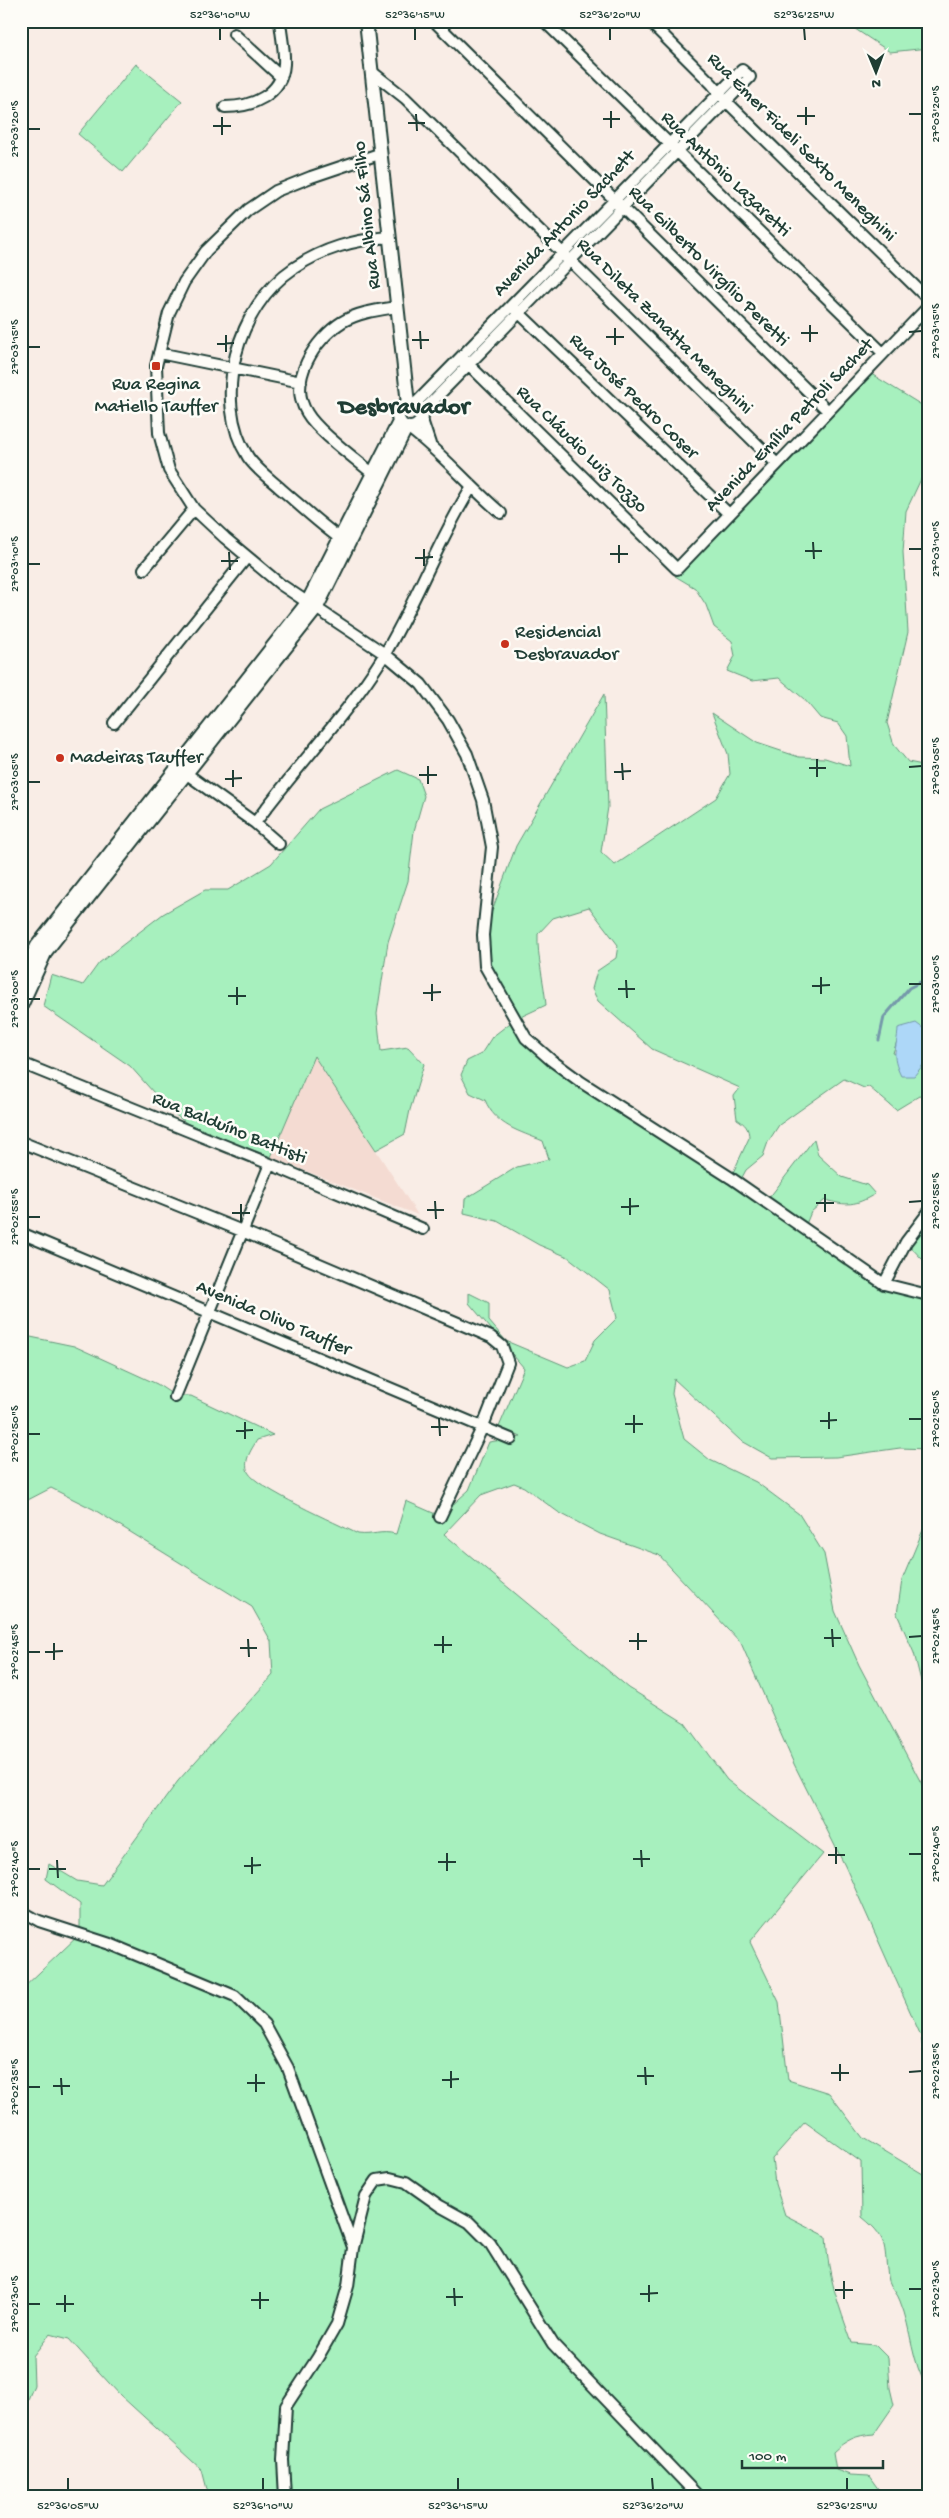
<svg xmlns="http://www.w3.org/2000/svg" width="949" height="2518" font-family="'Gochi Hand',sans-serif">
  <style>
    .built { fill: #f4dbd2 }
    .green { fill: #a7f0be; stroke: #639679; fill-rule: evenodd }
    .water { fill: #add7f8; stroke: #7499aa }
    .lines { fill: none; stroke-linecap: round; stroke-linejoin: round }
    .stream { stroke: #7499aa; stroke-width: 3 }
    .minor-casing { stroke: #1f3d34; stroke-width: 14 }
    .tertiary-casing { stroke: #1f3d34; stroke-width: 16 }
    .minor { stroke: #fdfcf7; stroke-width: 10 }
    .tertiary { stroke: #fdfcf7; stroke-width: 12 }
    .ticks { fill: none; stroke: #1f3d34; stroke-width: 2 }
    .poi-dot { fill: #c8321e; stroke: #fdfcf7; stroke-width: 2 }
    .labels { text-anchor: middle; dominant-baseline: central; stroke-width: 5; stroke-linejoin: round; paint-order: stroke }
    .street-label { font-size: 19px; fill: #1f3d34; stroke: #fdfcf7 }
    .poi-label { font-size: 19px; fill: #1f3d34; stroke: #fdfcf7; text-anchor: start }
    .district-label { font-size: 24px; font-weight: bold; fill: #1f3d34; stroke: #fdfcf7 }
    .neatline { fill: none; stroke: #1f3d34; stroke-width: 2 }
    .ticks-label { font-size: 12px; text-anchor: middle; fill: #1f3d34 }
  </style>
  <rect width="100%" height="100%" fill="#f9ede6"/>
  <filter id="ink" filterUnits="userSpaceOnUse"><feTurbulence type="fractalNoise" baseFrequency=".02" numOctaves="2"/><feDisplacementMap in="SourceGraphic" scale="10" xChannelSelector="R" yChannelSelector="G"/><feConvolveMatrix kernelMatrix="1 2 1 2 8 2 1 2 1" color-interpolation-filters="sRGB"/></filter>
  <g filter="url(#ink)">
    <path class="built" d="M314,1055L418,1215L271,1157Z"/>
    <path class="green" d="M843,21H928V48L890,52Z
      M136,64L182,101L123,172L78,134Z
      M868,372L928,409V471L921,479L906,511L903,552L908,632L887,723L894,745L908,762L928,766V1032L927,1031L897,1041L893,1053L927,1062L928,1059V1098L919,1096L896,1110L869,1087L864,1088L844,1079L779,1125L768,1142L763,1156L746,1170L739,1183L766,1202L814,1139L818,1155L842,1177L867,1185L875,1194C855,1206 847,1206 825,1200L811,1212L804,1229L884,1284L928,1295V1449L900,1448L836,1457L772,1458L740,1440L674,1379L672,1394L684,1439L710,1460L756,1482L799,1514L824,1554L835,1611L859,1665L927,1794L928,2083L921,2036L845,1866L794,1764L741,1643L659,1555L600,1534L558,1512L524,1487L514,1483L481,1495L444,1534L629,1688L685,1723L727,1780L823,1854L750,1942L779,2002L788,2080L829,2093L863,2138L928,2177V2389C911,2362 912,2330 900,2301C898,2294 891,2288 889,2281C882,2249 892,2241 862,2217L861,2162L805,2122L772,2159L775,2184L785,2215L826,2236C828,2279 838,2303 852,2343L875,2345L888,2358L890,2388L894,2405L874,2434C856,2435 846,2440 833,2452L836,2470L850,2475L869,2476L884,2497H209L202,2470L120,2395L69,2339L50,2334L33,2356L34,2385L21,2416V1990L80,1934V1904L46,1879L49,1864L77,1881L102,1885L178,1781L273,1675L271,1641L252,1607L93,1509L51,1488L24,1502L21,1501V1335L74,1346L157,1384L175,1396H191L273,1435L257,1440C252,1449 243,1460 248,1472C256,1488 338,1524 358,1534C373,1536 380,1530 396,1534L406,1501L440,1516L469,1490L489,1442L521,1437L499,1427L524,1368L469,1303V1293L489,1303V1321L506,1341L568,1367L585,1361L595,1340L617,1318L610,1290L568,1257L539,1245L497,1221L464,1213L465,1199L517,1167L549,1159L543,1141C519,1131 496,1126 485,1100L470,1093L461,1075L467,1061L481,1054L492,1037L514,1020L485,966L483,935L516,846L604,694L608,807L601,852L615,865L716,798L730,774L728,754L712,713L757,743L799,757L825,758L850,766L847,736L838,723L820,718L804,699L779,678L752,681L727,671L735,656L732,641L714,627L706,605L695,588L675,576ZM589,907L618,945L616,958L597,971L592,989L598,1001L652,1049L740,1088L734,1096L737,1119C745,1124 749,1128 749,1138L731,1177L551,1060L514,1020L546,1005C544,981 537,957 538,934L553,918Z
      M398,770L418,779L424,796L414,831L408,881L388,942L377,1014L381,1051L408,1047L424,1064L410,1110L405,1134L376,1150L314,1056L271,1157L188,1124L170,1111L130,1066L43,1006L51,975L83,985L99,963L163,914L205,890H228L271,864L319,809Z
      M928,1221V1260L922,1259L906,1242Z
      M928,1518V1709L914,1653L897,1614L902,1580Z"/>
    <path class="water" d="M916,1023L928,1032V1059L914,1076H901C890,1054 897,1050 898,1028Z"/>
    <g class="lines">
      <path class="stream" d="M879,1040L884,1017L909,988L928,978"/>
      <defs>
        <path id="minor" d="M434,21L828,411
          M544,21L883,353
          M649,21L712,84L726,101L928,299
          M234,34L281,77
          M372,72L405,98L777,464
          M225,107C252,107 282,95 284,64C285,50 281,35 280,21
          M379,154L311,177L276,191L248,210L206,251L184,282L169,313L156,366L159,433L169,470L194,509L225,538L280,584L385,654L421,684L448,720L467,754L483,800L492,847L483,935L485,966L526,1038L551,1060L581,1082L731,1178L884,1284L928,1295
          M514,308L729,514
          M159,353L301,382
          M463,359L677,569L928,307
          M414,405L742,70L750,77L422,412
          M422,420L430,444
          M410,429C443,454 469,486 501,513
          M378,478C360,462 318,432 307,413C287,381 315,339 342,322C359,312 378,310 397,307
          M345,542C322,526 302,507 281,489C270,479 256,469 248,457C211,399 237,306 294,268C324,248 354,240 389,237
          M144,569L194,509
          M114,723L247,557
          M180,769L255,823L279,844
          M255,823C296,767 346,716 383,657C416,603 437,542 471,488
          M21,1063L270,1164L423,1229
          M21,1142L242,1231L491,1337L502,1346L508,1363L483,1426L440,1517
          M21,1233L511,1439
          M884,1284L906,1242L928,1213
          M175,1397L270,1164
          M21,1911L39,1921L110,1944L235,1996L264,2024L288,2068L353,2247
          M285,2497L283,2460L286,2406L318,2357L337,2324L348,2286L353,2248L366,2196L377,2180L390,2178L406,2182L440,2206L469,2222L490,2243L553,2344L699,2497"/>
        <path id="tertiary" d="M366,21L408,404
          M398 416a12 12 0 1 1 24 0a12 12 0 1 1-24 0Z
          M21,978L37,946L307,603L399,422
          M21,1006L46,951L316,609L406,428"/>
      </defs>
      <use href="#minor" class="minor-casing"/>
      <use href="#tertiary" class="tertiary-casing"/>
      <use href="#minor" class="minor"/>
      <use href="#tertiary" class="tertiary"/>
    </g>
  </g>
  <path class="ticks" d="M220,28V40M415,28V40M610,28V40M804,28L805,40M806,107V125M611,111V128M416,114L417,131M909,114H922M797,116H815M222,117V135M603,119H620M408,123H425M213,126H231M28,129H40M810,325V342M615,328V345M420,331L421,349M909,332L922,331M801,333H818M226,335V352M606,337H624M412,340H429M217,344L234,343M28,347H40M813,542L814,559M619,545V563M424,549V566M909,549H922M805,551H822M229,552L230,570M610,554H628M415,558L433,557M221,561H238M28,564H40M817,759V777M622,763L623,780M428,766V784M909,767L922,766M809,768H826M233,770V787M614,772L631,771M419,775H437M225,779L242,778M28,782H40M821,977V994M626,980L627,998M432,984V1001M909,984H922M812,986L830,985M237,987V1005M618,989H635M423,993L441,992M228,996H246M28,999H40M825,1194V1212M630,1198V1215M435,1201L436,1219M909,1202L922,1201M816,1203H834M241,1204V1222M621,1207L639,1206M427,1210H444M232,1213H250M28,1217H40M829,1412V1429M634,1415V1433M439,1418L440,1436M909,1419H922M820,1421L837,1420M245,1422V1439M625,1424H643M431,1427H448M236,1431L253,1430M28,1434H40M832,1629L833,1647M638,1633V1650M443,1636V1653M909,1637L922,1636M824,1638H841M248,1639L249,1657M629,1641H647M54,1643V1660M434,1645H452M240,1648H257M28,1652H40M45,1652L63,1651M836,1847V1864M641,1850L642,1867M447,1853V1871M909,1854H922M828,1855H845M252,1857V1874M633,1859H650M57,1860L58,1878M438,1862H456M244,1866L261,1865M28,1869H40M49,1869H66M840,2064V2081M645,2067L646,2085M451,2071V2088M909,2072L922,2071M831,2073H849M256,2074V2092M637,2076H654M61,2078L62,2095M442,2080L459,2079M247,2083H265M53,2086H70M28,2087H40M844,2281V2299M649,2285V2302M454,2288L455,2306M909,2289H922M835,2290H853M260,2292V2309M640,2294L658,2293M65,2295V2312M446,2297H463M251,2300H269M28,2304H40M56,2304H74M68,2478V2490M263,2478V2490M458,2478V2490M652,2478L653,2490M847,2478V2490"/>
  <g class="poi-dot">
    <rect x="151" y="361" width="10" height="10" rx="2.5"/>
    <circle cx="505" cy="644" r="5"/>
    <circle cx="60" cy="758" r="5"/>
  </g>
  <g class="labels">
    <g class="street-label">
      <text transform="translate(801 148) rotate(45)">Rua Emer Fideli Sexto Meneghini</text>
      <text transform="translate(725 175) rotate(44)">Rua Antônio Lazaretti</text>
      <text transform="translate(368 215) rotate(-96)">Rua Albino Sá Filho</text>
      <text transform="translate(565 224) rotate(-46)">Avenida Antonio Sachett</text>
      <text transform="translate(708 267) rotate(45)">Rua Gilberto Virgílio Peretti</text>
      <text transform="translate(664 327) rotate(45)">Rua Dileta Zanatta Meneghini</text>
      <text transform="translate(633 397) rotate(44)">Rua José Pedro Coser</text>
      <text transform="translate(790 426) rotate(-46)">Avenida Emília Petroli Sachet</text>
      <text transform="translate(581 450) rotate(44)">Rua Cláudio Luiz Tozzo</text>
      <text transform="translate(229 1129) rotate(22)">Rua Balduíno Battisti</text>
      <text transform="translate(273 1319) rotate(23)">Avenida Olivo Tauffer</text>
    </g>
    <g class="poi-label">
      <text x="156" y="385" text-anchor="middle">Rua Regina<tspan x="156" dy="22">Matiello Tauffer</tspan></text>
      <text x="515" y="633">Residencial<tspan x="515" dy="22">Desbravador</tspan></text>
      <text x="70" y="758">Madeiras Tauffer</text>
    </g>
    <g class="district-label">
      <text x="404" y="408">Desbravador</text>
    </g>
  </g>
  <rect width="949" height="2518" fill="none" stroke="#fdfcf7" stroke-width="55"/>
  <g transform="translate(876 72) rotate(179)" stroke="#fdfcf7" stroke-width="4" paint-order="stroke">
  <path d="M0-4L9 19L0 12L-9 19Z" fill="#1f3d34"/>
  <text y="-8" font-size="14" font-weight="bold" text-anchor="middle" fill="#1f3d34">N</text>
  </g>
  <path d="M742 2460v8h141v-8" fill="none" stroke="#1f3d34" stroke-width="2.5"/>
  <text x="749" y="2460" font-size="15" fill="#1f3d34" stroke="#fdfcf7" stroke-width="4" paint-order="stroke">100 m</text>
  <rect x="28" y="28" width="894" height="2462" class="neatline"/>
  <g class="ticks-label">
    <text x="220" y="18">52°36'10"W</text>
    <text x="415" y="18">52°36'15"W</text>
    <text x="610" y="18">52°36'20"W</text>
    <text x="804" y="18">52°36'25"W</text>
    <text transform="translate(935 114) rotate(-90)" y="4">27°03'20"S</text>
    <text transform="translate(14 129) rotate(-90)" y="4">27°03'20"S</text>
    <text transform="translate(935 331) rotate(-90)" y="4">27°03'15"S</text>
    <text transform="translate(14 347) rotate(-90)" y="4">27°03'15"S</text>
    <text transform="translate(935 549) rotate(-90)" y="4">27°03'10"S</text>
    <text transform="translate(14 564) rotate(-90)" y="4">27°03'10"S</text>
    <text transform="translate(935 766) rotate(-90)" y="4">27°03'05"S</text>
    <text transform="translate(14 782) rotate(-90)" y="4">27°03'05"S</text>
    <text transform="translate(935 984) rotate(-90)" y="4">27°03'00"S</text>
    <text transform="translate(14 999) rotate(-90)" y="4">27°03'00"S</text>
    <text transform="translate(935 1201) rotate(-90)" y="4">27°02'55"S</text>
    <text transform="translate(14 1217) rotate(-90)" y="4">27°02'55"S</text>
    <text transform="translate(935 1419) rotate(-90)" y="4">27°02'50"S</text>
    <text transform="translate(14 1434) rotate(-90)" y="4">27°02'50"S</text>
    <text transform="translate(935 1636) rotate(-90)" y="4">27°02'45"S</text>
    <text transform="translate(14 1652) rotate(-90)" y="4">27°02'45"S</text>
    <text transform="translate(935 1854) rotate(-90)" y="4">27°02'40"S</text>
    <text transform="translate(14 1869) rotate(-90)" y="4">27°02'40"S</text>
    <text transform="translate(935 2071) rotate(-90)" y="4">27°02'35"S</text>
    <text transform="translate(14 2087) rotate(-90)" y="4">27°02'35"S</text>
    <text transform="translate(935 2289) rotate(-90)" y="4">27°02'30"S</text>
    <text transform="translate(14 2304) rotate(-90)" y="4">27°02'30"S</text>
    <text x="68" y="2509">52°36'05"W</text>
    <text x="263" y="2509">52°36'10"W</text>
    <text x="458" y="2509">52°36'15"W</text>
    <text x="653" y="2509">52°36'20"W</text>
    <text x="847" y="2509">52°36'25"W</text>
  </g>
</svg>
